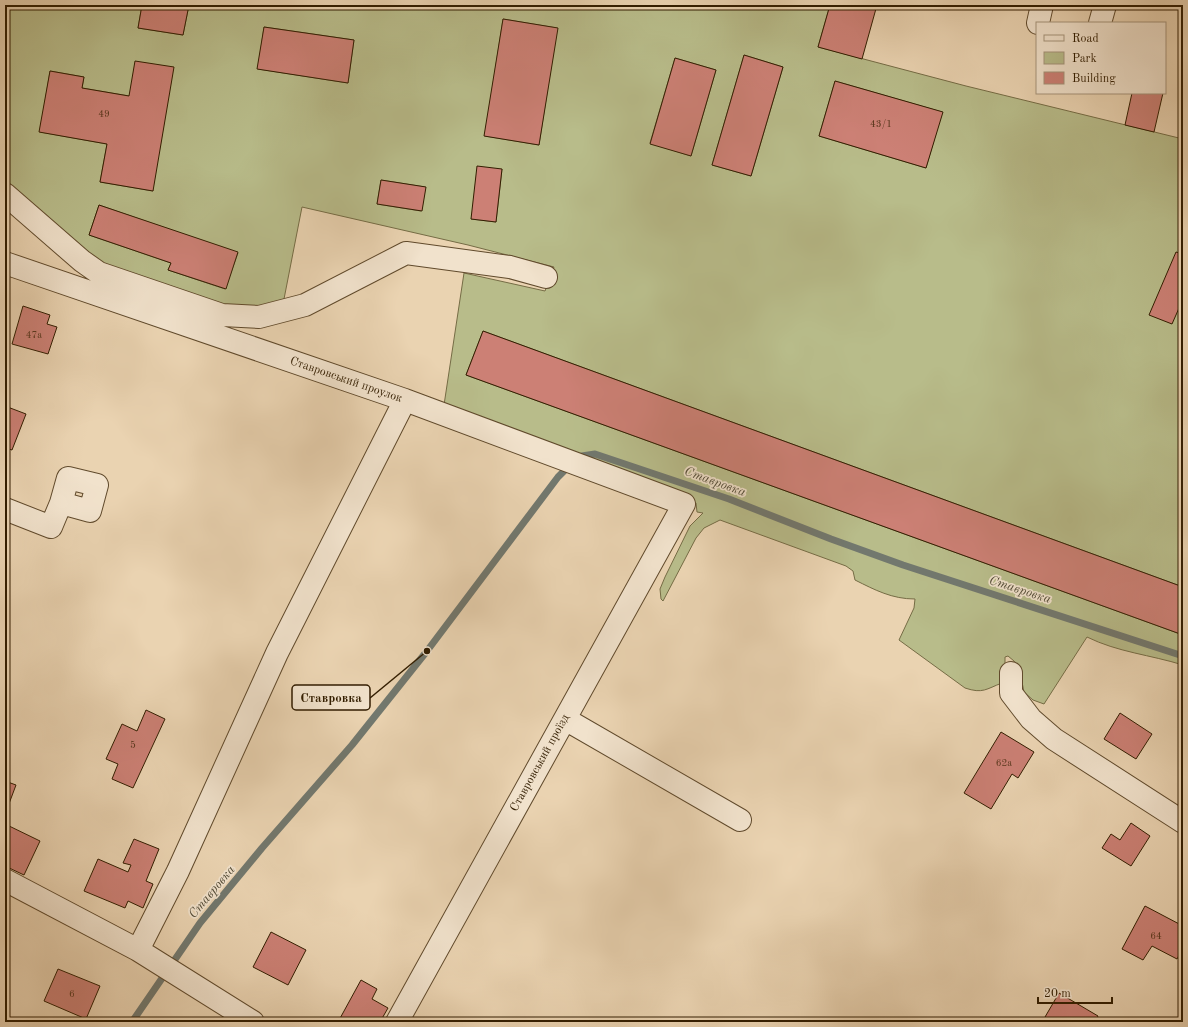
<svg xmlns="http://www.w3.org/2000/svg" width="1188" height="1027" font-family="'Old Standard TT',serif">
  <style>
    .green { fill: #b8bc8a; stroke: #756c45; fill-rule: evenodd }
    .lines { fill: none; stroke-linecap: round; stroke-linejoin: round }
    .stream { stroke: #72786e; stroke-width: 7 }
    .building { fill: #cc8075; stroke: #321d00 }
    .minor-casing { stroke: #604a2c; stroke-width: 24 }
    .minor { stroke: #f1e2cc; stroke-width: 22 }
    .labels { text-anchor: middle; dominant-baseline: central; stroke-width: 3.5; stroke-linejoin: round; paint-order: stroke }
    .number-label { font-size: 10px; fill: #58361d }
    .street-label { font-size: 12px; fill: #321d00; stroke: #f1e2cc }
    .water-label { font-size: 13px; font-style: italic; fill: #524b37; stroke: #f1e2cc }
    .leader { fill: none; stroke: #321d00; stroke-width: 1.5 }
    .callout-dot { fill: #321d00; stroke: #f1e2cc; stroke-width: 1.5 }
    .callout { fill: #f1e2cc; stroke: #321d00; stroke-width: 1.5 }
    .callout-label { font-size: 13px; text-anchor: middle; font-weight: bold; fill: #321d00 }
  </style>
  <rect width="100%" height="100%" fill="#ead3b1"/>
  <filter id="stains"><feTurbulence type="fractalNoise" baseFrequency=".005" numOctaves="4"/><feColorMatrix values="0 0 0 0 .2 0 0 0 0 .09 0 0 0 0 .02 0 0 0 .5 -.17"/></filter>
  <radialGradient id="worn" r=".72"><stop offset=".6" stop-color="#630" stop-opacity="0"/><stop offset="1" stop-color="#630" stop-opacity=".3"/></radialGradient>
  <path class="green" d="M5,5H142L138,28L183,35L189,5H830L818,47L966,86L1183,139V587L483,331L466,375L1183,635V665C1151,655 1117,652 1087,637L1044,704L1033,700L1024,692L1020,672L1014,661L1008,656L1005,657V668L1002,683C986,689 983,694 965,688L899,640L914,608L915,599C892,599 875,590 855,580L853,571L846,566L720,520L704,528L696,538L663,601L661,599L660,589L665,577L690,526L703,513L697,512L696,503L690,498L444,405L464,273L545,291L554,267L468,245L302,207L284,299L278,305L245,311L107,268L26,203L5,181ZM503,19L557,28L539,145L485,136ZM264,27L354,40L348,83L258,69ZM744,55L783,67L751,176L712,165ZM675,58L716,70L691,156L650,143ZM50,71L84,77L82,88L129,96L153,191L100,182L107,144L40,132ZM835,81L942,112L926,168L819,136ZM502,169L496,222L471,219ZM381,180L425,187L421,211L377,204ZM99,205L238,253L225,289L168,270L171,263L89,235Z"/>
  <g class="lines">
    <path class="stream" d="M132,1022L200,923L262,848L352,745L427,651L558,477L573,462L582,456L595,454L729,499L831,539L903,565L1183,656"/>
  </g>
  <path class="building" d="M142,5H189L183,35L138,28Z
    M830,5H877L862,59L818,47Z
    M503,19L558,28L539,145L484,136Z
    M264,27L354,40L348,83L257,69Z
    M744,55L783,67L751,176L712,165Z
    M675,58L716,70L691,156L650,144Z
    M135,61L174,67L153,191L100,182L107,144L39,132L50,71L84,77L82,88L129,96Z
    M835,81L943,112L926,168L819,136Z
    M1132,93H1163L1154,132L1125,125Z
    M477,166L502,169L496,222L471,219Z
    M381,180L426,187L422,211L377,204Z
    M99,205L238,252L226,289L168,270L171,263L89,235Z
    M1176,252L1183,254V299L1172,324L1149,315Z
    M23,306L50,315L47,324L57,327L48,354L12,344Z
    M483,331L1183,587V635L466,375Z
    M5,406L26,414L12,450L5,448Z
    M146,710L165,719L133,788L112,779L118,764L106,759L122,724L137,731Z
    M1120,713L1152,734L1136,759L1104,739Z
    M1001,732L1034,752L1018,778L1012,774L991,809L964,793Z
    M5,781L16,785L7,809L5,808Z
    M1131,823L1150,836L1131,866L1102,848L1111,834L1120,840Z
    M5,824L40,841L24,875L5,866Z
    M134,839L159,849L146,881L153,884L143,908L128,901L125,908L84,891L98,859L128,872L131,865L123,863Z
    M1145,906L1183,926V948L1177,959L1152,946L1143,960L1122,949Z
    M271,932L306,950L288,985L253,967Z
    M58,969L100,986L86,1019L44,1001Z
    M361,980L377,989L372,999L388,1008L380,1022H338Z
    M1059,993L1098,1016L1095,1022H1053L1045,1017Z"/>
  <g class="lines">
    <defs>
      <path id="minor" d="M1038,23L1042,5
        M1100,23L1105,5
        M5,194L82,261L99,273L222,315L259,317L305,305L406,253L510,267L546,277
        M5,263L405,400L684,504L397,1022
        M5,509L51,527L61,503L68,478L97,485L90,511L61,503
        M1011,673V693L1031,719L1054,739L1183,822
        M565,719L740,820
        M5,880L138,950L253,1022
        M138,950L178,871L277,653L405,400"/>
    </defs>
    <use href="#minor" class="minor-casing"/>
    <use href="#minor" class="minor"/>
  </g>
  <g class="labels">
    <g class="number-label">
      <text x="104" y="114">49</text>
      <text x="881" y="124">43/1</text>
      <text x="34" y="335">47а</text>
      <text x="133" y="745">5</text>
      <text x="1004" y="763">62а</text>
      <text x="1156" y="936">64</text>
      <text x="72" y="994">6</text>
    </g>
    <g class="street-label">
      <text transform="translate(346 380) rotate(19)">Ставровський проулок</text>
      <text transform="translate(540 763) rotate(-61)">Ставровський проїзд</text>
    </g>
    <g class="water-label">
      <text transform="translate(715 482) rotate(20)">Ставровка</text>
      <text transform="translate(1020 590) rotate(18)">Ставровка</text>
      <text transform="translate(212 892) rotate(-50)">Ставровка</text>
    </g>
  </g>
  <path class="leader" d="M427 651L370 698"/>
  <circle class="callout-dot" cx="427" cy="651" r="4"/>
  <rect class="callout" x="292" y="685" width="78" height="25" rx="4"/>
  <g class="callout-label">
    <text x="331" y="702">Ставровка</text>
  </g>
  <rect width="1188" height="1027" fill="none" stroke="#ead3b1" stroke-width="20"/>
  <rect x="6" y="6" width="1176" height="1015" fill="none" stroke="#321d00" stroke-width="2"/>
  <rect x="10" y="10" width="1168" height="1007" fill="none" stroke="#321d00"/>
  <rect x="1036" y="22" width="130" height="72" fill="#f1e2cc" stroke="#a5937a"/>
  <rect x="1044" y="35" width="20" height="6" fill="#f1e2cc" stroke="#a5937a"/>
  <text x="1072" y="42" font-size="12" fill="#321d00">Road</text>
  <rect x="1044" y="52" width="20" height="12" fill="#b8bc8a" stroke="#a5937a"/>
  <text x="1072" y="62" font-size="12" fill="#321d00">Park</text>
  <rect x="1044" y="72" width="20" height="12" fill="#cc8075" stroke="#a5937a"/>
  <text x="1072" y="82" font-size="12" fill="#321d00">Building</text>
  <path d="M1038 997v6h74v-6" fill="none" stroke="#321d00" stroke-width="2"/>
  <text x="1044" y="997" font-size="12" fill="#321d00" stroke="#f1e2cc" stroke-width="3" paint-order="stroke">20 m</text>
  <rect width="100%" height="100%" filter="url(#stains)"/>
  <rect width="100%" height="100%" fill="url(#worn)"/>
</svg>
